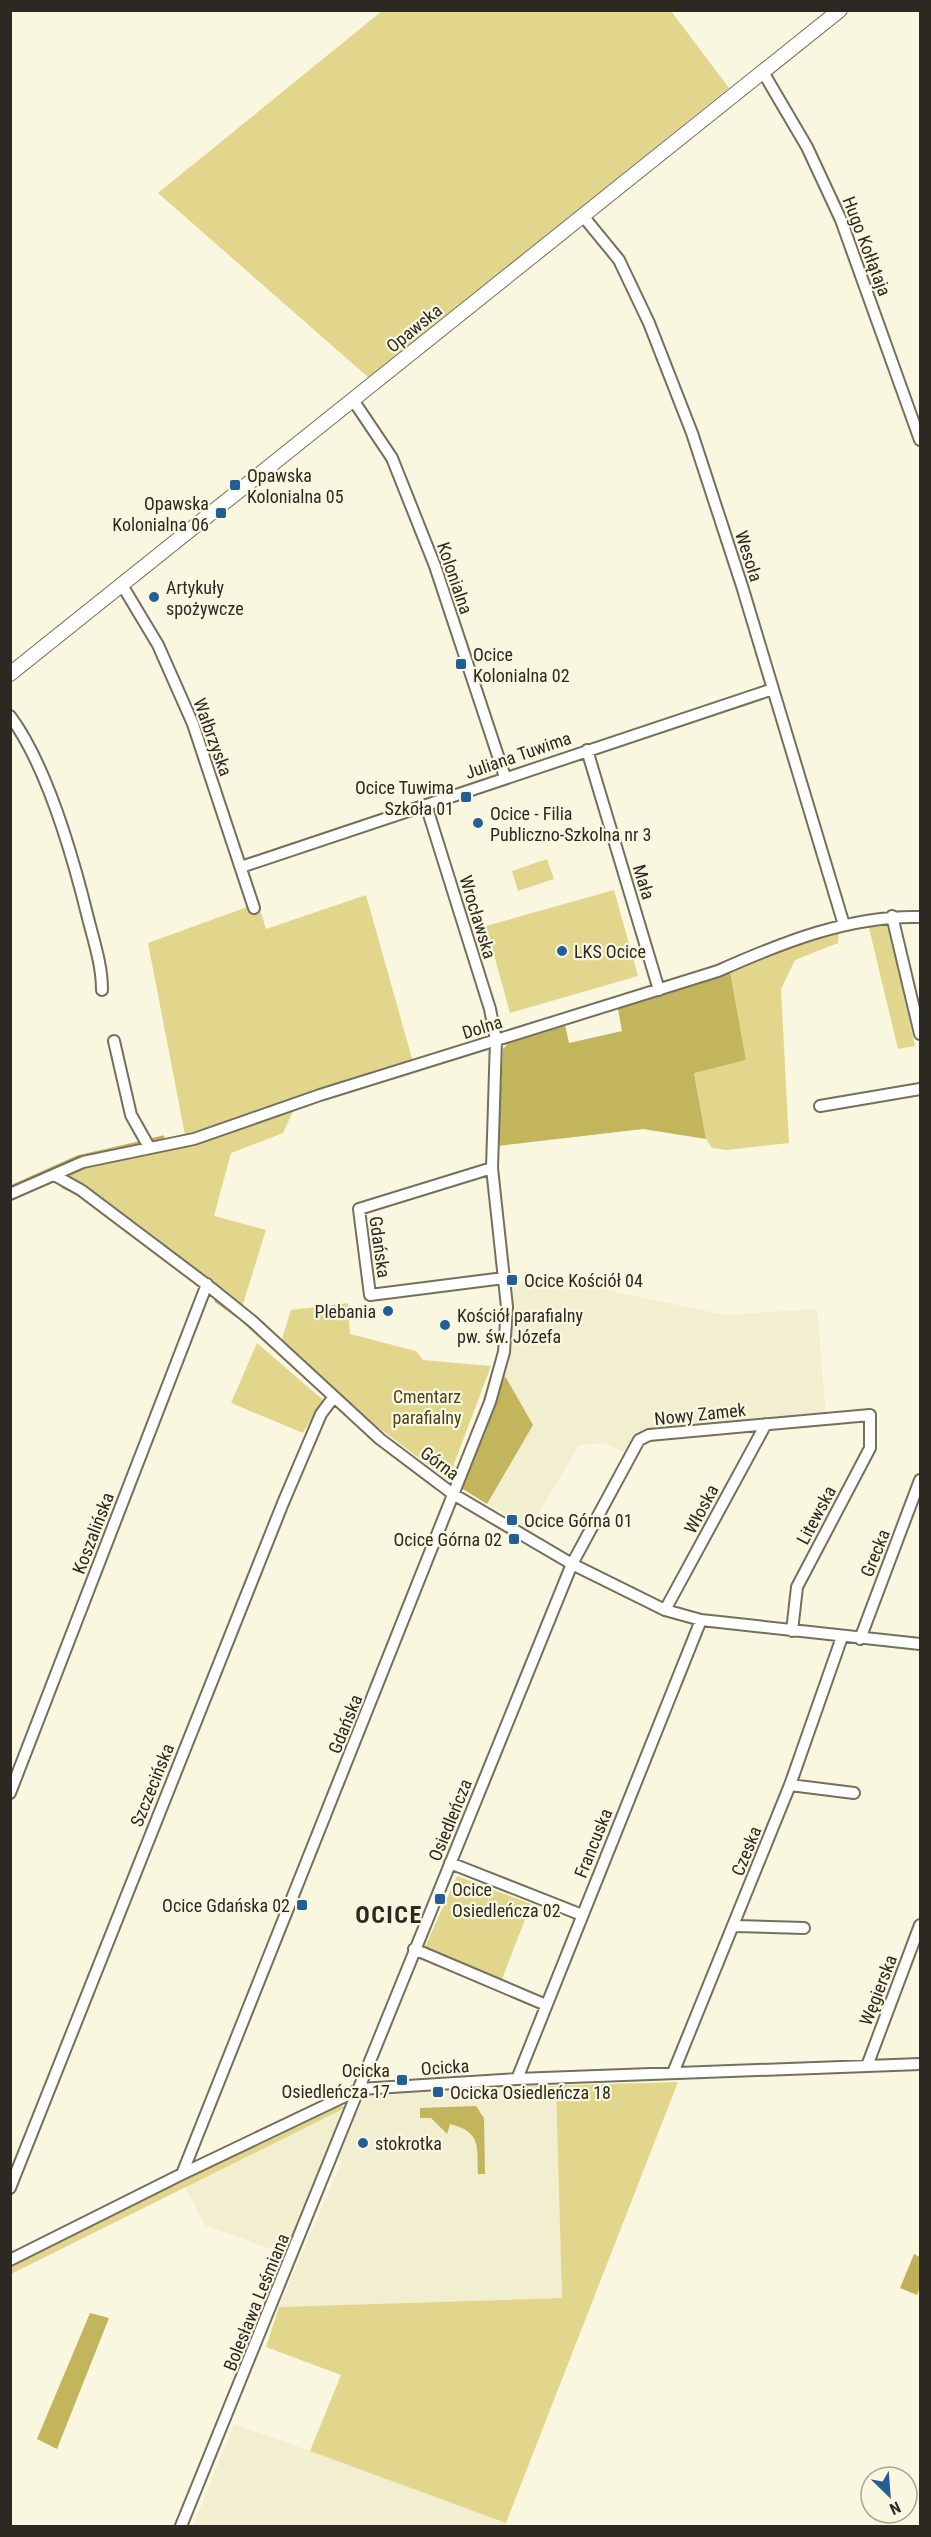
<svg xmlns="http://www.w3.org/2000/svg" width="931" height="2537" font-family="'Roboto Condensed',sans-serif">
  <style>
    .built { fill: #f2eed0 }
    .green { fill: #e2d68c }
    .forest { fill: #c3b55c }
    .water { fill: #c0b158 }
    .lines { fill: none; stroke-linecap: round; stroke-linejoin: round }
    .stream { stroke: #c0b158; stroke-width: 3 }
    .minor-casing { stroke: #73705d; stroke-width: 14 }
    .major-casing { stroke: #73705d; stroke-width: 16 }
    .minor { stroke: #fff; stroke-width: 10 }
    .major { stroke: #fff; stroke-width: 14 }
    .poi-dot { fill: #245e96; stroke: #faf7e1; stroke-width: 2 }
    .labels { text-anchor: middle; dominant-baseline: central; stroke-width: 4.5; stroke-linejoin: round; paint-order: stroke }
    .street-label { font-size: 18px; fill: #2b2921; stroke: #faf7e1 }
    .poi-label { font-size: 18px; fill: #2b2921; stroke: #faf7e1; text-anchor: start }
    .park-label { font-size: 18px; fill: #49431d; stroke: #faf7e1 }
    .district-label { font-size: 24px; font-weight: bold; letter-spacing: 1.5px; fill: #2b2921; stroke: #faf7e1 }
  </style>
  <rect width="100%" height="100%" fill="#faf7e1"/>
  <path class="built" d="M555,1279L725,1315L817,1309L826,1415L639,1432L625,1453L604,1443L579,1445L529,1529L487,1504L533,1425L505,1376L511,1327L512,1284Z
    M556,2086L562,2298L279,2307L342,2161L338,2160L361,2104L368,2095Z
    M345,2108L346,2114L287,2255L205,2225L185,2187Z
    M234,2424L310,2451L506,2523L504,2526H193Z"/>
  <path class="green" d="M382,11H671L729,88L369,378L158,193Z
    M547,859L554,879L518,891L512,871Z
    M614,890L638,976L510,1013L486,926Z
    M366,895L413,1062L185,1135L148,943L258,903L266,929Z
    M887,920L915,1046L898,1049L868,924Z
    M839,930L838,943L795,960L781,989L789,1143L727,1150L712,1148L706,1139L694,1072L746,1060L730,971L751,960Z
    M295,1107L283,1133L231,1153L214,1216L266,1230L242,1307L58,1175L83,1165Z
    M348,1303L350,1334L416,1351L423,1360L491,1366L448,1480L374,1424L281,1342L291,1310Z
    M257,1343L323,1400L303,1433L231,1403Z
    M457,1876L531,1904L502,1979L424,1949Z
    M678,2082L506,2523L310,2451L341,2375L266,2347L279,2307L562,2298L556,2087L470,2088Z
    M339,2103L345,2108L11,2274V2264Z"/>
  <path class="forest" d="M730,971L746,1060L694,1073L706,1139L643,1129L498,1146L503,1049L511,1040L565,1025L569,1043L622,1031L618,1009Z
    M505,1376L533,1425L487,1504L461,1488Z
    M476,2106L484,2118L485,2174H478C477,2145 481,2132 450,2124L447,2134L431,2118H420V2108Z
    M90,2313L109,2318L57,2449L37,2439Z"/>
  <path class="water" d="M914,2254L920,2257V2287L917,2295L900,2288Z"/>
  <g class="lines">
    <path class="stream" d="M150,1140L163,1137
      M10,1187L77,1157L143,1142
      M63,1187L77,1194L197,1284
      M216,1301L237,1316
      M242,1320L320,1391
      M341,1410L346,1415
      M387,1451L436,1488"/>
    <defs>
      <path id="minor" d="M763,72L807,147L841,220L920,440
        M583,216L619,260L649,323L692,433L742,586L844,925
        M353,400L392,458L435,566L505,777
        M122,585L158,645L193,724L254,908
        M10,716C48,767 73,857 88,918C94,942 102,965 102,990
        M587,750L659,990
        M241,867L773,689
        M892,916L920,1034
        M114,1041L131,1115L149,1147
        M820,1106L920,1089
        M492,1168L359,1209L370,1295L504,1278
        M54,1175L81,1190L211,1288L252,1321L380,1439L453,1494L572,1564L665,1610L701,1620L920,1644
        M10,1194L83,1162L194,1139L320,1095L718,971C781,943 850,915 920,917
        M665,1610L766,1424
        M860,1639L920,1480
        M790,1785L854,1793
        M10,1793L207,1284
        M450,1863L582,1915
        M735,1926L804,1928
        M414,1949L546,2005
        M867,2066L920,1925
        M673,2073L790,1785L842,1637
        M517,2079L701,1620
        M182,2174L490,1402L504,1352L507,1307L492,1168L496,1040L490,1009L426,805
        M10,2188L283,1503L321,1414L333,1398
        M10,2260L182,2174L360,2089L517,2079L920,2064
        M181,2526L572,1564L639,1440L649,1435L870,1415V1448L797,1587L792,1631"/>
      <path id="major" d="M10,674L840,10"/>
    </defs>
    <use href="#minor" class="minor-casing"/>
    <use href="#major" class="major-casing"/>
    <use href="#minor" class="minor"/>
    <use href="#major" class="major"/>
  </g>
  <g class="poi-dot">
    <rect x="229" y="479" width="12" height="12" rx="3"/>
    <rect x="215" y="507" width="12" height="12" rx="3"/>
    <circle cx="154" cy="597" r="6"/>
    <rect x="455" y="658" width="12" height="12" rx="3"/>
    <rect x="460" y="791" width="12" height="12" rx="3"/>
    <circle cx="478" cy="823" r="6"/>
    <circle cx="562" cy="951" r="6"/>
    <rect x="506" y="1274" width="12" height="12" rx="3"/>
    <circle cx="388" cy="1311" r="6"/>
    <circle cx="445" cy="1325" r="6"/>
    <rect x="506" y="1514" width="12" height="12" rx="3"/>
    <rect x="508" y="1533" width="12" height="12" rx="3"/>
    <rect x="434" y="1893" width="12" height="12" rx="3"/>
    <rect x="296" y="1899" width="12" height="12" rx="3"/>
    <rect x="396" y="2074" width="12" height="12" rx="3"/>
    <rect x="432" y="2086" width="12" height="12" rx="3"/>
    <circle cx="363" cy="2143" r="6"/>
  </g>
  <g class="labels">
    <g class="street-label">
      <text transform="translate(867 246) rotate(69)">Hugo Kołłątaja</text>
      <text transform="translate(414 328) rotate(-39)">Opawska</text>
      <text transform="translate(749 556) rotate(72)">Wesoła</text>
      <text transform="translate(455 578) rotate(71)">Kolonialna</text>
      <text transform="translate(213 737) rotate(70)">Wałbrzyska</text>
      <text transform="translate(518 755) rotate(-19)">Juliana Tuwima</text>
      <text transform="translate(644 882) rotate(73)">Mała</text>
      <text transform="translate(478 917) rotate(73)">Wrocławska</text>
      <text transform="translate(482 1027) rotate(-17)">Dolna</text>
      <text transform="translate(380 1247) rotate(82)">Gdańska</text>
      <text transform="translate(700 1414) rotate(-6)">Nowy Zamek</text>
      <text transform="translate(440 1463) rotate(37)">Górna</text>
      <text transform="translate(701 1509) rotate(-62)">Włoska</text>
      <text transform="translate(816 1515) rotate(-62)">Litewska</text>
      <text transform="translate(93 1533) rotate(-69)">Koszalińska</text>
      <text transform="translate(875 1553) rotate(-68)">Grecka</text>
      <text transform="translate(345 1724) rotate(-68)">Gdańska</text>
      <text transform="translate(152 1785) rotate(-68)">Szczecińska</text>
      <text transform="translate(450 1820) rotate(-68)">Osiedleńcza</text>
      <text transform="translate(593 1843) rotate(-68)">Francuska</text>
      <text transform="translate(746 1851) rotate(-68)">Czeska</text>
      <text transform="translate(878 1990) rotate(-69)">Węgierska</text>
      <text transform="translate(445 2067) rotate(-4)">Ocicka</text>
      <text transform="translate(256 2302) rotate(-68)">Bolesława Leśmiana</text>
    </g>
    <g class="poi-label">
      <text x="247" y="475">Opawska<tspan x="247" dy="21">Kolonialna 05</tspan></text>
      <text x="209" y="503" text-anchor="end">Opawska<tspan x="209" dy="21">Kolonialna 06</tspan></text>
      <text x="166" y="587">Artykuły<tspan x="166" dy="21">spożywcze</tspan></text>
      <text x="473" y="654">Ocice<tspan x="473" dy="21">Kolonialna 02</tspan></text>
      <text x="454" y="787" text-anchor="end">Ocice Tuwima<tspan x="454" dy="21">Szkoła 01</tspan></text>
      <text x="490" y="813">Ocice - Filia<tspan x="490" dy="21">Publiczno-Szkolna nr 3</tspan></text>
      <text x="574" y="951">LKS Ocice</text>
      <text x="524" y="1280">Ocice Kościół 04</text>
      <text x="376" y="1311" text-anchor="end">Plebania</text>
      <text x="457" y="1315">Kościół parafialny<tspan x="457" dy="21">pw. św. Józefa</tspan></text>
      <text x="524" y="1520">Ocice Górna 01</text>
      <text x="502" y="1539" text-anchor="end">Ocice Górna 02</text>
      <text x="452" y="1889">Ocice<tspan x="452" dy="21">Osiedleńcza 02</tspan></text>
      <text x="290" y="1905" text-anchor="end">Ocice Gdańska 02</text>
      <text x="390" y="2070" text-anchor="end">Ocicka<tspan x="390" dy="21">Osiedleńcza 17</tspan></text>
      <text x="450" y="2092">Ocicka Osiedleńcza 18</text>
      <text x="375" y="2143">stokrotka</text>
    </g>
    <g class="park-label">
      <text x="427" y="1396">Cmentarz<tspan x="427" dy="21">parafialny</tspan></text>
    </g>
    <g class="district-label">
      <text x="389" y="1915">OCICE</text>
    </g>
  </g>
  <rect width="931" height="2537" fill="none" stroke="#2b2921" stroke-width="24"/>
  <g transform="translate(889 2495) rotate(155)"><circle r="28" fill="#faf7e1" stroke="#a7a594" stroke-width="1.5"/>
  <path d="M0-4.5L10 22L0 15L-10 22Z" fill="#245e96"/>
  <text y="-9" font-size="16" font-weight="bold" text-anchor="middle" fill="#2b2921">N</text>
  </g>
</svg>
